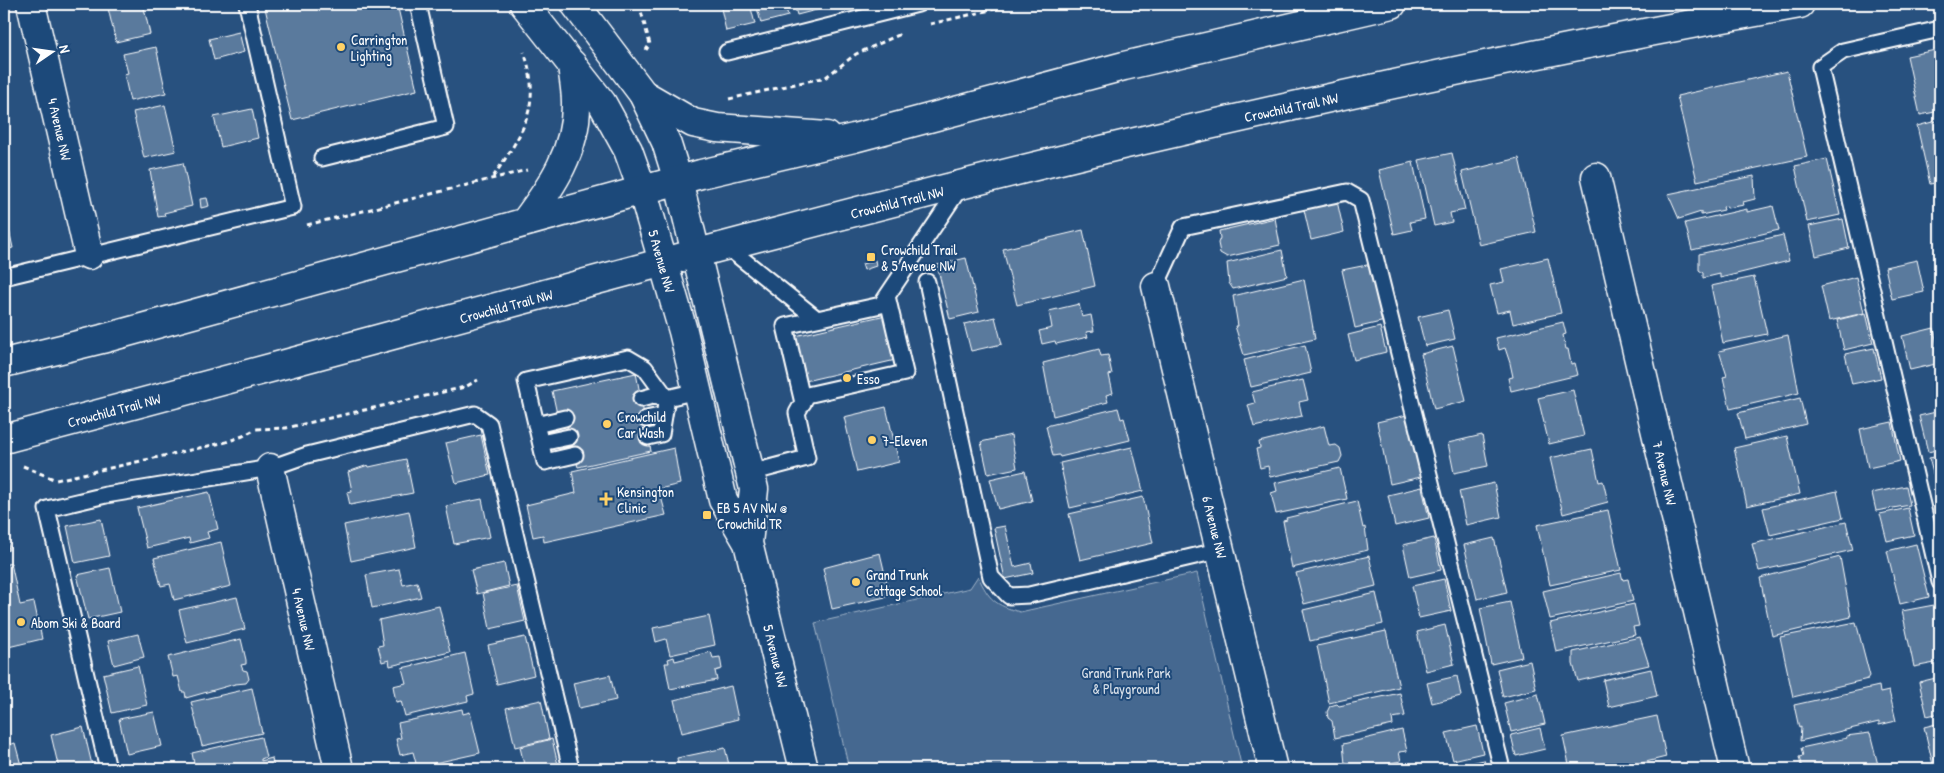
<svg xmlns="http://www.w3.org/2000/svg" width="1944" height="773" font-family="'Patrick Hand',sans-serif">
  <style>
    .green { fill: #446890; stroke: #a2b4c8 }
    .building { fill: #5a7a9d; stroke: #fff }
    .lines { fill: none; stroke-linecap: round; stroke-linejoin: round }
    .lane-casing { stroke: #fff; stroke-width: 19 }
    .street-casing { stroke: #fff; stroke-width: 31 }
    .secondary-casing { stroke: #fff; stroke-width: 31 }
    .highway-casing { stroke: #fff; stroke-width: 31 }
    .path { stroke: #fff; stroke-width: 3; stroke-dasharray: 5 4; stroke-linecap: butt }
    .lane { stroke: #1f4a7a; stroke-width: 15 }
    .street { stroke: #1f4a7a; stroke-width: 28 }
    .secondary { stroke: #1f4a7a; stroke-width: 28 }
    .highway { stroke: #1f4a7a; stroke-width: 28 }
    .poi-dot { fill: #ffd166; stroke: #1f4a7a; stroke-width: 2 }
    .labels { text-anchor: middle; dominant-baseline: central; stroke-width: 4; stroke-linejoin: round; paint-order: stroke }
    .poi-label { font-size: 14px; fill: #fff; stroke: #1f4a7a; text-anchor: start }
    .street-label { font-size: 14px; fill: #fff; stroke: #1f4a7a }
    .park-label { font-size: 14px; fill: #dae1e9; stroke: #1f4a7a }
  </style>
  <rect width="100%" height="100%" fill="#28517f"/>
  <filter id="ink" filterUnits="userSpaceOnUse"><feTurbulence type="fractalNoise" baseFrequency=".02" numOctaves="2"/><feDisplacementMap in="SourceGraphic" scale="10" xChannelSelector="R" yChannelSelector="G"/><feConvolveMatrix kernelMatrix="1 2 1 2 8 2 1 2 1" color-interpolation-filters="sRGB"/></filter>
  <g filter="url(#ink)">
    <path class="green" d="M1197,573L1242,769H849L815,623L970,588L978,576C989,600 995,605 1020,612Z"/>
    <path class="building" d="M107,4H143L150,34L116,42Z
      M264,4H397L417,90L292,120Z
      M720,4H750L755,24L726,31Z
      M756,4H785L788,16L761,23Z
      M794,4H823L824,8L797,15Z
      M239,32L244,52L214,60L209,39Z
      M156,47L166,93L130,101L124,74L128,73L123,54Z
      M1940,49V111L1920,115L1907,56Z
      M1787,71L1807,157L1697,181L1677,96Z
      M165,105L176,151L144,158L133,112Z
      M252,109L258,138L221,147L214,117Z
      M1940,120V182L1930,184L1917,126Z
      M1452,153L1465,210L1450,213L1452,222L1434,226L1419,160Z
      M1519,158L1536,232L1479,245L1462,172Z
      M1827,159L1840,215L1807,222L1795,166Z
      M1413,162L1425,219L1410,222L1412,230L1394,234L1379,170Z
      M183,163L192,206L164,213L165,216L158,217L150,170Z
      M1754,176L1755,199L1743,202L1744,205L1727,208V206L1723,207L1724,210L1701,215V212L1679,219L1668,194Z
      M207,198L209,206L201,208L200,199Z
      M1337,201L1344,232L1311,240L1304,210Z
      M4,206L13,248L4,250Z
      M1773,206L1779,230L1692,250L1685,223L1747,209V212Z
      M1275,218L1280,245L1227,257L1220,253L1218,243L1220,238L1219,231Z
      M1843,219L1849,248L1816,256L1809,226Z
      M1083,230L1095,286L1017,305L1003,249Z
      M1783,235L1789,261L1720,278V274L1703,278V273L1699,270V254Z
      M1282,250L1287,276L1233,289L1229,283L1227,263Z
      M1940,256V288L1934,258Z
      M966,258L979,312L950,319L937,265Z
      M1548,258L1561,313L1513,324L1510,310L1497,313L1490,285L1504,282L1501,269Z
      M875,260L876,266L864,270L862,264Z
      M1917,260L1924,292L1892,299L1885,267Z
      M1372,264L1385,321L1355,328L1342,270Z
      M1754,277L1767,334L1723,343L1711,286Z
      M1856,277L1864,313L1829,321L1821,286Z
      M1304,279L1315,339L1244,355L1235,326H1238L1233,296Z
      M1079,304L1082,317L1091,315L1094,331L1086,332L1088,337L1056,344L1055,341L1042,344L1039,331L1052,328L1049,311Z
      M1448,310L1455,339L1425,346L1418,317Z
      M1866,313L1873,343L1844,350L1837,320Z
      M890,314L900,359L801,382L791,337Z
      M995,317L1002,344L971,351L964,324Z
      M1563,322L1566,334L1563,335L1566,349H1568L1571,364L1575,363L1578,375L1511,391L1508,378L1513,377L1510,363L1505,348L1499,350L1496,338Z
      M1380,327L1386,352L1354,360L1348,335Z
      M1934,328L1940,363L1910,370L1902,336Z
      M1788,335L1799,393L1730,409L1723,377L1727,376L1719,351Z
      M1305,345L1311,373L1251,387L1244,360Z
      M1453,346L1466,401L1434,409L1421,354Z
      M1874,348L1881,378L1852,384L1845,354Z
      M1099,349L1101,356L1108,355L1112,374L1109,375L1113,393L1106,395L1108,402L1053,416L1043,363Z
      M636,373L651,451L578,467L563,412L557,414L552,391Z
      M1303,380L1308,400L1299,402L1302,416L1254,427L1248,405L1255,403L1252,392Z
      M1573,390L1584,436L1549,444L1538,398Z
      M1800,398L1806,424L1745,439L1738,413Z
      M886,407L899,462L857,472L844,417Z
      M1118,408L1121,419L1124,418L1130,440L1060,457L1059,455L1053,456L1046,426Z
      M1940,411V449L1928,452L1919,416Z
      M1407,415L1421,477L1390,484L1377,422Z
      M1892,422L1900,461L1868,468L1860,429Z
      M1324,426L1329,446L1336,445L1340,448L1342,456L1339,462L1270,477L1268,466L1260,468L1256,449L1260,448L1259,442Z
      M481,435L490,475L456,483L446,443Z
      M1011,435L1017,468L988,474L981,442Z
      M1482,435L1488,466L1454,473L1448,443Z
      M1787,436L1800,494L1747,506L1734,448Z
      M1132,447L1143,491L1070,508L1060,463Z
      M674,448L680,484L659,489L666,515L544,542L543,535L533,537L526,505L576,493L572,471Z
      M1592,449L1599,482L1603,481L1608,502L1563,514L1550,458Z
      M1940,456V495L1939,496L1929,458Z
      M406,459L413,493L350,505L347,492L352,491L348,472L368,465L369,467Z
      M1340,468L1347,499L1276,514L1271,493L1277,491L1275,483Z
      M1025,471L1032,501L998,509L990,479Z
      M1494,483L1501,517L1466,525L1459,491Z
      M1906,486L1910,505L1876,511L1872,493Z
      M1422,487L1429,518L1395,526L1388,495Z
      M1837,491L1843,518L1770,535L1763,508Z
      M209,492L218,529L207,532L209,538L190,543L189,538L147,548L137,508Z
      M1143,497L1153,543L1080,560L1069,514Z
      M482,499L490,537L454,544L446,506Z
      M1357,501L1363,528L1365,527L1368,550L1292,568L1283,521L1287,520L1286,518Z
      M1908,508L1914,535L1887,541L1880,514Z
      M1608,510L1621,570L1550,585L1537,525Z
      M409,511L416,547L351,561L344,525Z
      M101,519L109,556L75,563L67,526Z
      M1846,522L1853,550L1759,571L1752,544Z
      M4,524L9,550L4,551Z
      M1005,526L1014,567L1031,563L1033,573L1005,579L994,528Z
      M1434,538L1441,570L1410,577L1403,545Z
      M1494,538L1507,592L1477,599L1464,545Z
      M221,542L231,586L174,600L170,584L161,586L154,558Z
      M1916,544L1929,597L1900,604L1887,551Z
      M880,553L890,596L832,609L823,568Z
      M1369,556L1376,586L1304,604L1296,573Z
      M1840,557L1851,617L1772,636L1760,578Z
      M11,563L20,605L34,602L42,639L4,648V565Z
      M504,563L509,586L477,594L471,570Z
      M110,568L120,612L88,619L77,575Z
      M399,569L403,585L417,582L421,597L372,608L366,575Z
      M1621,573L1623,580L1628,579L1633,601L1550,619L1543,591Z
      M1444,579L1451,611L1419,618L1412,586Z
      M517,586L525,621L490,629L483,593Z
      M1376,593L1383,624L1310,641L1303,610Z
      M237,597L245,629L187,643L179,610Z
      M1510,602L1522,657L1491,664L1480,608Z
      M1634,604L1639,626L1633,627L1635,635L1556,652L1550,623Z
      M1934,605L1940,636V662L1914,667L1902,611Z
      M439,606L450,652L390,666L389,660L382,662L378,646L383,645L379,620Z
      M709,616L715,645L670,655L666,639L656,642L653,628Z
      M1856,622L1870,676L1868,679L1793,697L1780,637Z
      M1445,625L1454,664L1426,671L1417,632Z
      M1386,631L1399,687L1329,703L1317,646Z
      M138,634L144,657L114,665L108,641Z
      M525,637L534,675L497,684L488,645Z
      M1640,637L1649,665L1578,681L1573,664V652Z
      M241,639L246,660V664L241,665L243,670L247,671L249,679L246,683L235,684L186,698L185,692H182L178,676L173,677L168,657Z
      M711,652L713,658L720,657L722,669L715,671L717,680L670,689L665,663H669L668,659L674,657L675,661Z
      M465,653L474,694L467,696L468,701L405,716L401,701L396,702L393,686L406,683L402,668Z
      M1530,661L1536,689L1503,697L1497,669Z
      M138,666L147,705L112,713L103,674Z
      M1651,669L1657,696L1609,707L1603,680Z
      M610,675L616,700L579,708L573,683Z
      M1457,676L1461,696L1432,703L1427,683Z
      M1940,677V713L1927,716L1919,682Z
      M731,686L738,719L682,733L674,700Z
      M1879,686L1880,693L1889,691L1896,721L1879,725V722L1800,741L1801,727L1799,728L1794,705Z
      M252,688L262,733L202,746L191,702Z
      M1400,693L1405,716L1392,718L1393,725L1335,738L1332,721L1328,718L1327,712L1330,706L1337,704L1339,706Z
      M1538,694L1545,724L1511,732L1504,703Z
      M541,700L549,739L515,747L506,708Z
      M462,709L463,714L470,712L480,753L417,767L413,752L400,755L396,739L401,738L398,723Z
      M154,712L162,746L127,754L119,719Z
      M1657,716L1666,757L1618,769H1570L1563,736Z
      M1940,723V767L1934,769L1924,727Z
      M1477,726L1483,753L1453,760L1446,733Z
      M83,727L93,769H59L51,735Z
      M1540,728L1545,749L1516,756L1511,735Z
      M1402,730L1407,751L1399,752L1401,761L1361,769H1348L1347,764H1345L1343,744Z
      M1870,733L1879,769H1802L1799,757L1803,756L1801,748L1847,738L1846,736Z
      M261,737L266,757L261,759V761L272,758L274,769H195L192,753Z
      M552,739L559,769H525L520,747Z
      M15,743L22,769H4V746Z
      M725,748L730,769H679L677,758Z
      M1484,760L1486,769H1449V768Z"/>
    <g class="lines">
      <defs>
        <path id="lane" d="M1940,29L1843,51L1820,67L1940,582
          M727,52L918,4
          M322,158L446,127L418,4
          M726,246L817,319L881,305L961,186
          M4,277L293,207L247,4
          M927,282L991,577L1009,596L1029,595L1221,550
          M1156,286L1183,227L1347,192L1361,200L1502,769
          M641,399L652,396L667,398L697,391
          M803,403L785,326L817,319
          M646,419L664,415
          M536,425L565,418
          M541,443L569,437
          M575,455L545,462L526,381L628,358L645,368L667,398L661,434L648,437
          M750,473L807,458L797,413L807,395L905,373L887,296
          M108,769L47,509L106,495L270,468L307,455L475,414L489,424L571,769"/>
        <path id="street" d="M31,4L89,255
          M524,4L602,103L628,150L642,189
          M575,4L643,94L666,142L678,180
          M1596,177L1735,769
          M1156,286L1273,769
          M270,468L339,769"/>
        <path id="secondary" d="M678,180L754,489L748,543
          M642,189L683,331L723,500L748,543L804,769"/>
        <path id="highway" d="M643,94L693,123L717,128L827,136
          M525,222C552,186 577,150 576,102C576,90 573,76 572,64
          M4,363L102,339L701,174L854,138L1124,66L1392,4
          M4,439C375,342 744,236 1118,146C1344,93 1571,45 1800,4"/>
      </defs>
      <use href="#lane" class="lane-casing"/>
      <use href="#street" class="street-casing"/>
      <use href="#secondary" class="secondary-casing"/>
      <use href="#highway" class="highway-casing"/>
      <path class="path" d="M639,4L650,44L646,50
        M930,24L1017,4
        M729,99L826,77L856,54L903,33
        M493,177C522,134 543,106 524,52
        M307,225L527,170
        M23,466L56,480L226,442L243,436L256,429L286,428L465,387L478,380"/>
      <use href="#lane" class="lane"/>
      <use href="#street" class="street"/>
      <use href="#secondary" class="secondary"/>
      <use href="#highway" class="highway"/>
    </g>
  </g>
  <g class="poi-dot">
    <circle cx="341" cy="47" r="5"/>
    <rect x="866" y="252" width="10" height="10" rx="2.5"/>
    <circle cx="847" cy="378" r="5"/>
    <circle cx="607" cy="424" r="5"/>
    <circle cx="872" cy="440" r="5"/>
    <path d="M603.5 491.5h5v5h5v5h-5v5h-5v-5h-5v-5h5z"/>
    <rect x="702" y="510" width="10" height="10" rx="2.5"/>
    <circle cx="856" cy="582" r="5"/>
    <circle cx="21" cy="622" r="5"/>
  </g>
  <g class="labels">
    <g class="poi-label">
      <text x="351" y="39">Carrington<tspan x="351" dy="16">Lighting</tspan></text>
      <text x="881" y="249">Crowchild Trail<tspan x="881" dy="16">&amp; 5 Avenue NW</tspan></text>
      <text x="857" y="378">Esso</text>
      <text x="617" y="416">Crowchild<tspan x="617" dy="16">Car Wash</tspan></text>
      <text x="882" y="440">7-Eleven</text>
      <text x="617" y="491">Kensington<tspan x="617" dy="16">Clinic</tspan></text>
      <text x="717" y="507">EB 5 AV NW @<tspan x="717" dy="16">Crowchild TR</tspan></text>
      <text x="866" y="574">Grand Trunk<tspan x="866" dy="16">Cottage School</tspan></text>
      <text x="31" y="622">Abom Ski &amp; Board</text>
    </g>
    <g class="street-label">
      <text transform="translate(1291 107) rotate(-12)">Crowchild Trail NW</text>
      <text transform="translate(60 129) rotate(77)">4 Avenue NW</text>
      <text transform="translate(897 202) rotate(-14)">Crowchild Trail NW</text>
      <text transform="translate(662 261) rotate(74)">5 Avenue NW</text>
      <text transform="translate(506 306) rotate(-15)">Crowchild Trail NW</text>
      <text transform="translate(114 410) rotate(-15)">Crowchild Trail NW</text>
      <text transform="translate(1665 473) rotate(77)">7 Avenue NW</text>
      <text transform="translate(1215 527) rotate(76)">6 Avenue NW</text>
      <text transform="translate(304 619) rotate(77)">4 Avenue NW</text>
      <text transform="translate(776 656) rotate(76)">5 Avenue NW</text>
    </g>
    <g class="park-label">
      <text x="1126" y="672">Grand Trunk Park<tspan x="1126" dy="16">&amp; Playground</tspan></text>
    </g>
  </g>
  <rect width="1944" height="773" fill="none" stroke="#1f4a7a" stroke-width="20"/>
  <rect x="10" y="10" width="1924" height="753" fill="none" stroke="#fff" stroke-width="2" filter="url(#ink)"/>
  <g transform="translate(52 52) rotate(77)" stroke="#1f4a7a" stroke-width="4" paint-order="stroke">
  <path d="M0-4L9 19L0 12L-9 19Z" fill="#ffffff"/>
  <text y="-8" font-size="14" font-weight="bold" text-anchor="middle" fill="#ffffff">N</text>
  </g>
</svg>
